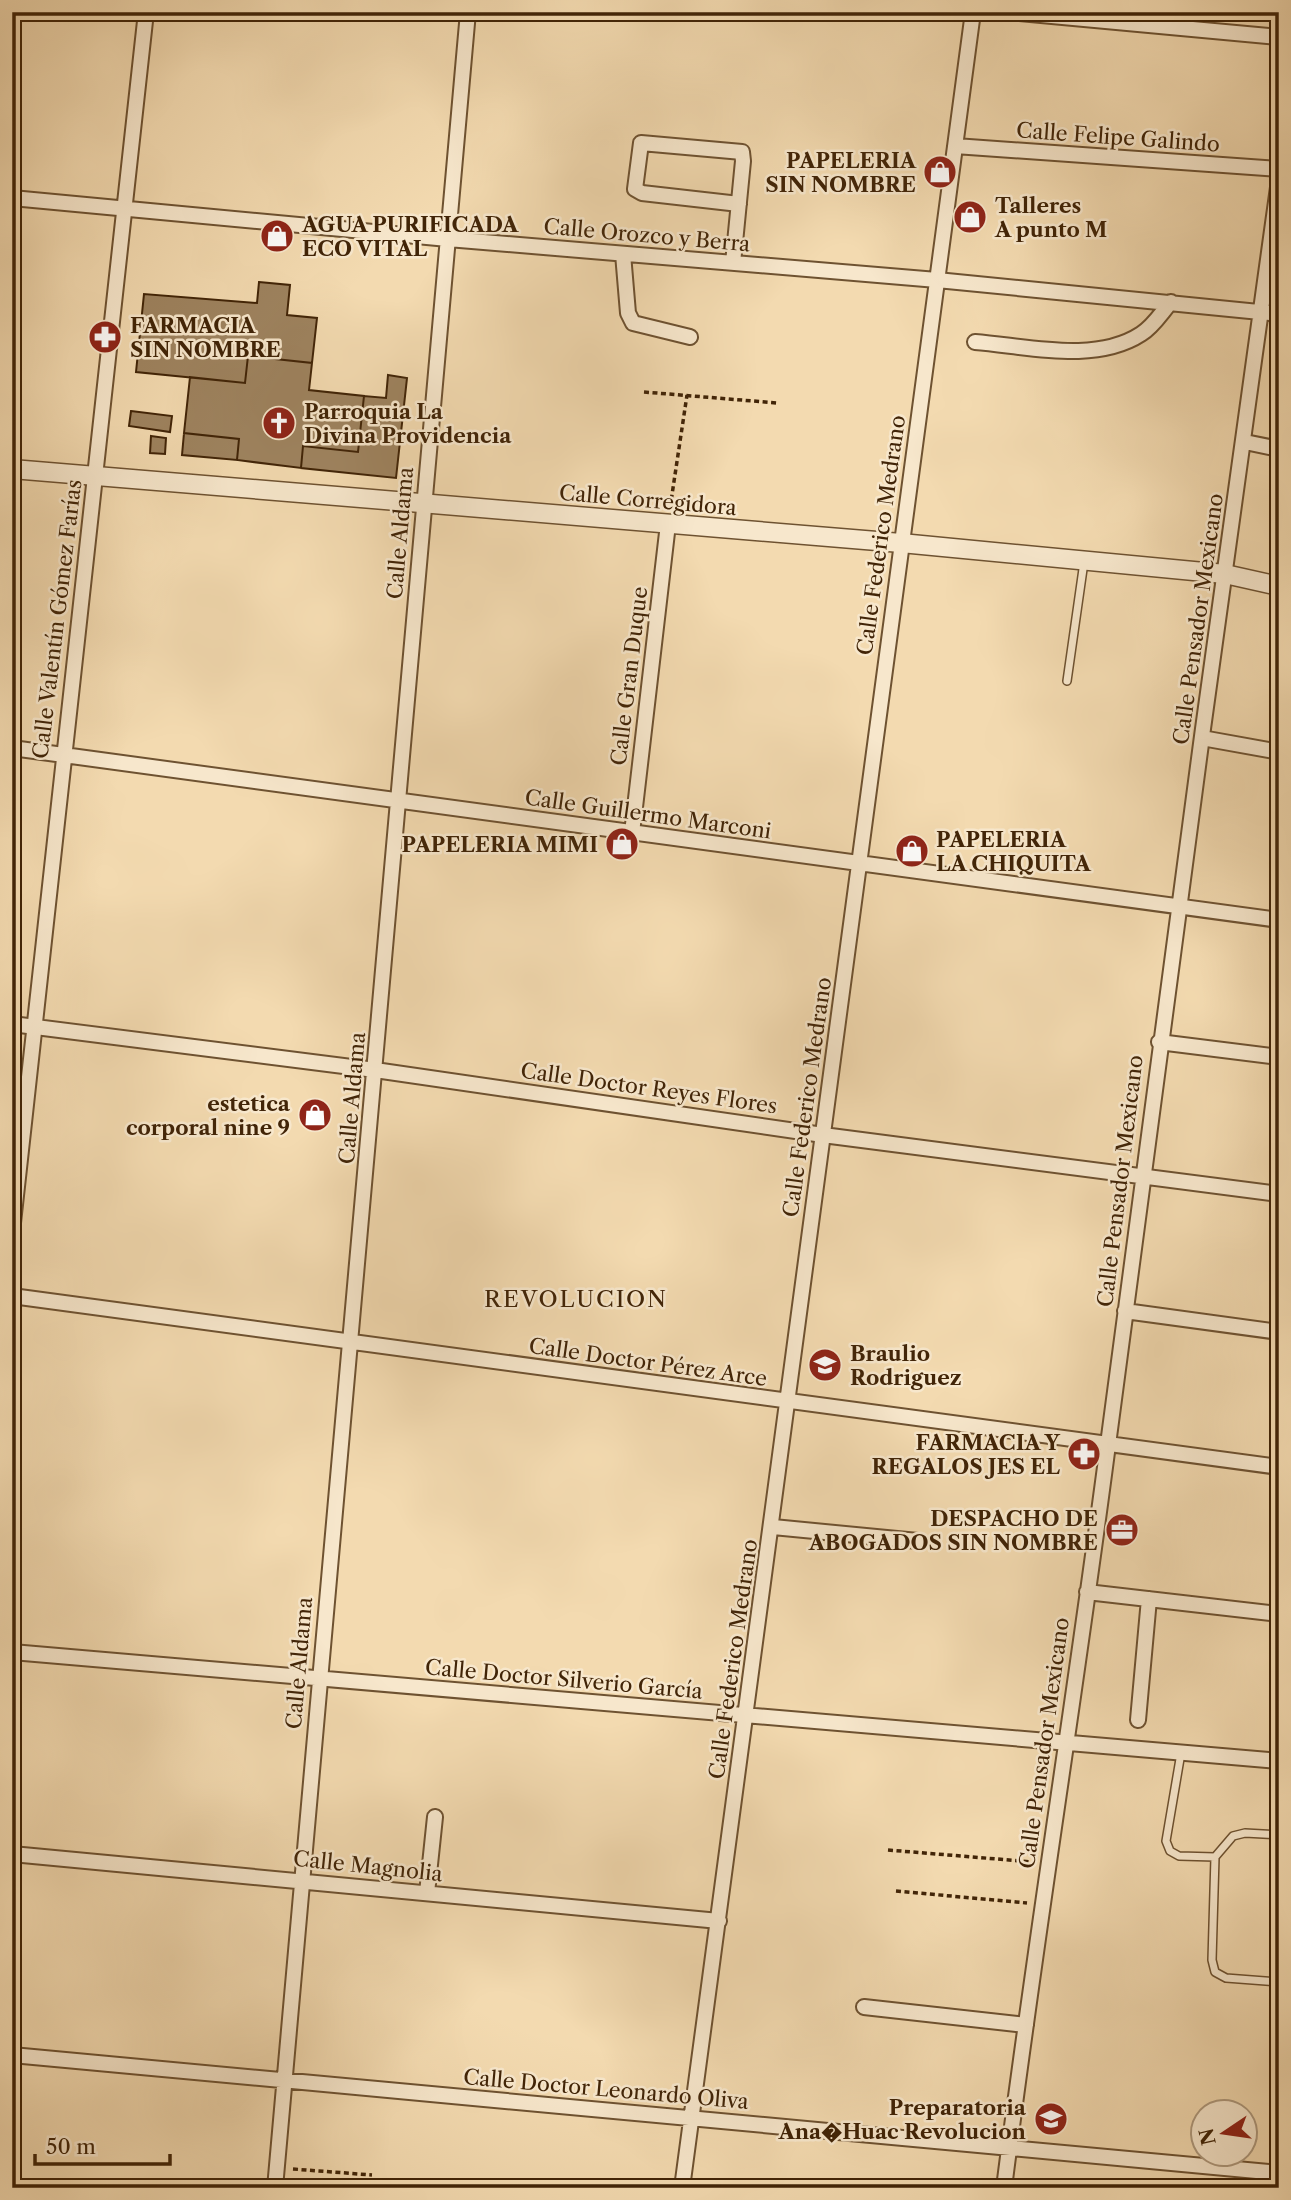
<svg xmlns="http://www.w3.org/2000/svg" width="1291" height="2200" font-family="'Libre Caslon Text',serif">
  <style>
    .building { fill: #9e835f; stroke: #412407; stroke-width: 2 }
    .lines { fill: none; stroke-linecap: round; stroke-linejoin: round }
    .service-casing { stroke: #6e5231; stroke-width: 10 }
    .minor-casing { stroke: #6e5231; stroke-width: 18 }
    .tertiary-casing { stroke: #6e5231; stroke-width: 21 }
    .path { stroke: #412407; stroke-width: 3.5; stroke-dasharray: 5 3.5; stroke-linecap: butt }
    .service { stroke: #f7e7cc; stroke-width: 7 }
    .minor { stroke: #f7e7cc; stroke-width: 14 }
    .tertiary { stroke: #f7e7cc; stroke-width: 18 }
    .labels { text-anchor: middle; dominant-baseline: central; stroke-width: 5; stroke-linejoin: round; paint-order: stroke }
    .street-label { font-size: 21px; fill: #412407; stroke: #f7e7cc }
    .poi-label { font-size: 21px; font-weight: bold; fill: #412407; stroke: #f7e7cc; text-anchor: end }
    .neighbourhood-label { font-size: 23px; letter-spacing: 2px; fill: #412407; stroke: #f7e7cc }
  </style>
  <rect width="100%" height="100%" fill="#f3dab0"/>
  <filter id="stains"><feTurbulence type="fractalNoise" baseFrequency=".00286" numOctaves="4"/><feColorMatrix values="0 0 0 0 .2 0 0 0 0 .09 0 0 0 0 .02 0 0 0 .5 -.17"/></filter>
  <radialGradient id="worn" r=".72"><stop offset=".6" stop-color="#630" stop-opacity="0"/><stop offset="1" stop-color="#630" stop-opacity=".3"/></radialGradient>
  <path class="building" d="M259,282L290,285L287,315L317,318L312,363L248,356L245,383L136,372L144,294L257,303Z
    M248,356L312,363L309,390L364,396L358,452L303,446L301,468L237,460L239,439L184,433L190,377L245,383Z
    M388,375L407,378L396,478L301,468L303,446L358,452L364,396L386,398Z
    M131,411L172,416L170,432L129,426Z
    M184,433L239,439L237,460L182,455Z
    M151,436L166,438L165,454L150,453Z"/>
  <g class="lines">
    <defs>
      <path id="service" d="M1067,681L1084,562
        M1181,1753L1166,1841L1170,1851L1179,1856L1215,1857
        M1279,1835L1245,1833L1233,1836L1215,1857L1212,1960L1215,1972L1226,1978L1279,1982"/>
      <path id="minor" d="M1007,12L1279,37
        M955,146L1279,169
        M12,198L448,239L937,280L1279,314
        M623,254L628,313L633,323L690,337
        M733,263L743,161L742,152L641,143L635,189L642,193L739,204
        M975,342C1027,346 1095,364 1141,334C1153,327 1162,312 1171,302
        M1245,442L1279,449
        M1202,738L1279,752
        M12,748L1279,920
        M632,833L668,524
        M12,1024L375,1070L823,1135L1279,1194
        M1159,1042L1279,1057
        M12,1232L146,12
        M12,1296L1279,1467
        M1125,1311L1279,1332
        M773,1527L918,1541
        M1087,1592L1279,1614
        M12,1652L1279,1761
        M1138,1720L1149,1599
        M12,1854L719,1921
        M427,1893L435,1817
        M864,2007L1026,2025
        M12,2055L1279,2173
        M275,2188L468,12
        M682,2188L973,12
        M1004,2188C1035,1942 1075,1697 1107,1452C1161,1027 1220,604 1279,180"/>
      <path id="tertiary" d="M12,469L901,543L1225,574L1279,586"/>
    </defs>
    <use href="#service" class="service-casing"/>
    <use href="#minor" class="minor-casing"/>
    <use href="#tertiary" class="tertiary-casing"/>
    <path class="path" d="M644,392L777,403
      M670,508L687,395
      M888,1850L1033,1862
      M896,1891L1027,1903
      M293,2169L372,2175"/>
    <use href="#service" class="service"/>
    <use href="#minor" class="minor"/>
    <use href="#tertiary" class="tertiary"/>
  </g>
  <defs>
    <symbol id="shop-disc" viewBox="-11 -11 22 22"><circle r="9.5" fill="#8f2418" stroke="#f7e7cc"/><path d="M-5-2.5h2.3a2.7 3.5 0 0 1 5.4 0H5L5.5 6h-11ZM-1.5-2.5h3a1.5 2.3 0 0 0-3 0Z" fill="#fff"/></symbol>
    <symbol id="pharmacy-disc" viewBox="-11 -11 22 22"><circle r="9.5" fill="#8f2418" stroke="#f7e7cc"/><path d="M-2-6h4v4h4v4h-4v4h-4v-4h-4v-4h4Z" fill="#fff"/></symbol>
    <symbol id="church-disc" viewBox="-11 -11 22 22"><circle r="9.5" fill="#8f2418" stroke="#f7e7cc"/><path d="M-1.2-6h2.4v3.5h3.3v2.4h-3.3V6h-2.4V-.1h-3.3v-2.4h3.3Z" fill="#fff"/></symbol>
    <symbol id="school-disc" viewBox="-11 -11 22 22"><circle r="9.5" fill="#8f2418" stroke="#f7e7cc"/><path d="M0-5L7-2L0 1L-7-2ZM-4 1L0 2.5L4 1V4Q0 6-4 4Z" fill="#fff"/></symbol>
    <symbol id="office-disc" viewBox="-11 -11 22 22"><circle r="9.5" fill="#8f2418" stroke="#f7e7cc"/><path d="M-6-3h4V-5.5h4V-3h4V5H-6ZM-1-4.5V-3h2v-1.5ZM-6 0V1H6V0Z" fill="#fff"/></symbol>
    <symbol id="university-disc" viewBox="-11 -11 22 22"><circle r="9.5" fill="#8f2418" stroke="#f7e7cc"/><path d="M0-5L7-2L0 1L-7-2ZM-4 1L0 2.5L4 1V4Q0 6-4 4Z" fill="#fff"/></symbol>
  </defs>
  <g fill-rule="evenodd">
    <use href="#shop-disc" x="921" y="153" width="38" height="38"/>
    <use href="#shop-disc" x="951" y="198" width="38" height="38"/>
    <use href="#shop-disc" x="258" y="217" width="38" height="38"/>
    <use href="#pharmacy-disc" x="86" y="318" width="38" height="38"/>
    <use href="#church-disc" x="260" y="404" width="38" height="38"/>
    <use href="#shop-disc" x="603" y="825" width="38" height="38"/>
    <use href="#shop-disc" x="893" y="832" width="38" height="38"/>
    <use href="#shop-disc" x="296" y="1096" width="38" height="38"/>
    <use href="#school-disc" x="806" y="1346" width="38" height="38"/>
    <use href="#pharmacy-disc" x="1065" y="1435" width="38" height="38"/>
    <use href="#office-disc" x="1103" y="1511" width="38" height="38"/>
    <use href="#university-disc" x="1032" y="2100" width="38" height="38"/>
  </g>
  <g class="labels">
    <g class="street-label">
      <text transform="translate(1118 137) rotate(4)">Calle Felipe Galindo</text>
      <text transform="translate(647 235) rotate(5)">Calle Orozco y Berra</text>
      <text transform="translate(648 500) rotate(5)">Calle Corregidora</text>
      <text transform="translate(400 533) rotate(-85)">Calle Aldama</text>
      <text transform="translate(881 535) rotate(-82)">Calle Federico Medrano</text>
      <text transform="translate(57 619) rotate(-83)">Calle Valentín Gómez Farías</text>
      <text transform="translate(1198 619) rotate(-82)">Calle Pensador Mexicano</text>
      <text transform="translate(629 676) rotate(-83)">Calle Gran Duque</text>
      <text transform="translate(648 814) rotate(8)">Calle Guillermo Marconi</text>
      <text transform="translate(649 1088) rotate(8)">Calle Doctor Reyes Flores</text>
      <text transform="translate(807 1097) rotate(-82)">Calle Federico Medrano</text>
      <text transform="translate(352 1098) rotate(-85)">Calle Aldama</text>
      <text transform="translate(1120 1181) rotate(-83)">Calle Pensador Mexicano</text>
      <text transform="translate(648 1362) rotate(8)">Calle Doctor Pérez Arce</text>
      <text transform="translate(733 1659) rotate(-82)">Calle Federico Medrano</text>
      <text transform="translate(299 1663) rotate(-85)">Calle Aldama</text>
      <text transform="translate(564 1679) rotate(5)">Calle Doctor Silverio García</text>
      <text transform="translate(1044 1743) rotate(-82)">Calle Pensador Mexicano</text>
      <text transform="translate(368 1866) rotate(6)">Calle Magnolia</text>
      <text transform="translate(606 2089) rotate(5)">Calle Doctor Leonardo Oliva</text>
    </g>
    <g class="poi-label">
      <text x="916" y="160">PAPELERIA<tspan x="916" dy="24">SIN NOMBRE</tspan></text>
      <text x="995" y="205" text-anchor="start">Talleres<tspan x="995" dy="24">A punto M</tspan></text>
      <text x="302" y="224" text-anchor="start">AGUA PURIFICADA<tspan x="302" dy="24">ECO VITAL</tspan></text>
      <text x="130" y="325" text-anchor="start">FARMACIA<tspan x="130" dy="24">SIN NOMBRE</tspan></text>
      <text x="304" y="411" text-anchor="start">Parroquia La<tspan x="304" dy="24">Divina Providencia</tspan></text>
      <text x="936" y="839" text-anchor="start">PAPELERIA<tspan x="936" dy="24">LA CHIQUITA</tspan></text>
      <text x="598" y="844">PAPELERIA MIMI</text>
      <text x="290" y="1103">estetica<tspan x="290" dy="24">corporal nine 9</tspan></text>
      <text x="850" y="1353" text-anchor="start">Braulio<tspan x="850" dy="24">Rodriguez</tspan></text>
      <text x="1060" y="1442">FARMACIA Y<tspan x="1060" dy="24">REGALOS JES EL</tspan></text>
      <text x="1098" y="1518">DESPACHO DE<tspan x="1098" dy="24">ABOGADOS SIN NOMBRE</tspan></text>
      <text x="1026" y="2107">Preparatoria<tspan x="1026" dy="24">Ana�Huac Revolucion</tspan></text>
    </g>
    <g class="neighbourhood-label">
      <text x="576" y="1299">REVOLUCION</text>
    </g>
  </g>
  <rect width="1291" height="2200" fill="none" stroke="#f3dab0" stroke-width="42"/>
  <rect x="14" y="14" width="1263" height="2172" fill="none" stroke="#412407" stroke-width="3.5"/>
  <rect x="21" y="21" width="1249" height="2158" fill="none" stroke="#412407" stroke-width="2"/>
  <g transform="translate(1224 2133) rotate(257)"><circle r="33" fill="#f7e7cc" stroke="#ae997d" stroke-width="2"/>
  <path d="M0-5L12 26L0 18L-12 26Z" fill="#8f2418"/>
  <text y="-10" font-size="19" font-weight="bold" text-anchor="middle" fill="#412407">N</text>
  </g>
  <path d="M35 2154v10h135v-10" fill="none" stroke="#412407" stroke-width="3.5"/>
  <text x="46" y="2154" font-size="21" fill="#412407" stroke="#f7e7cc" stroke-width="5" paint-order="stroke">50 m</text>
  <rect width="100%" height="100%" filter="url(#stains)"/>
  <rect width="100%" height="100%" fill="url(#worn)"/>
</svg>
